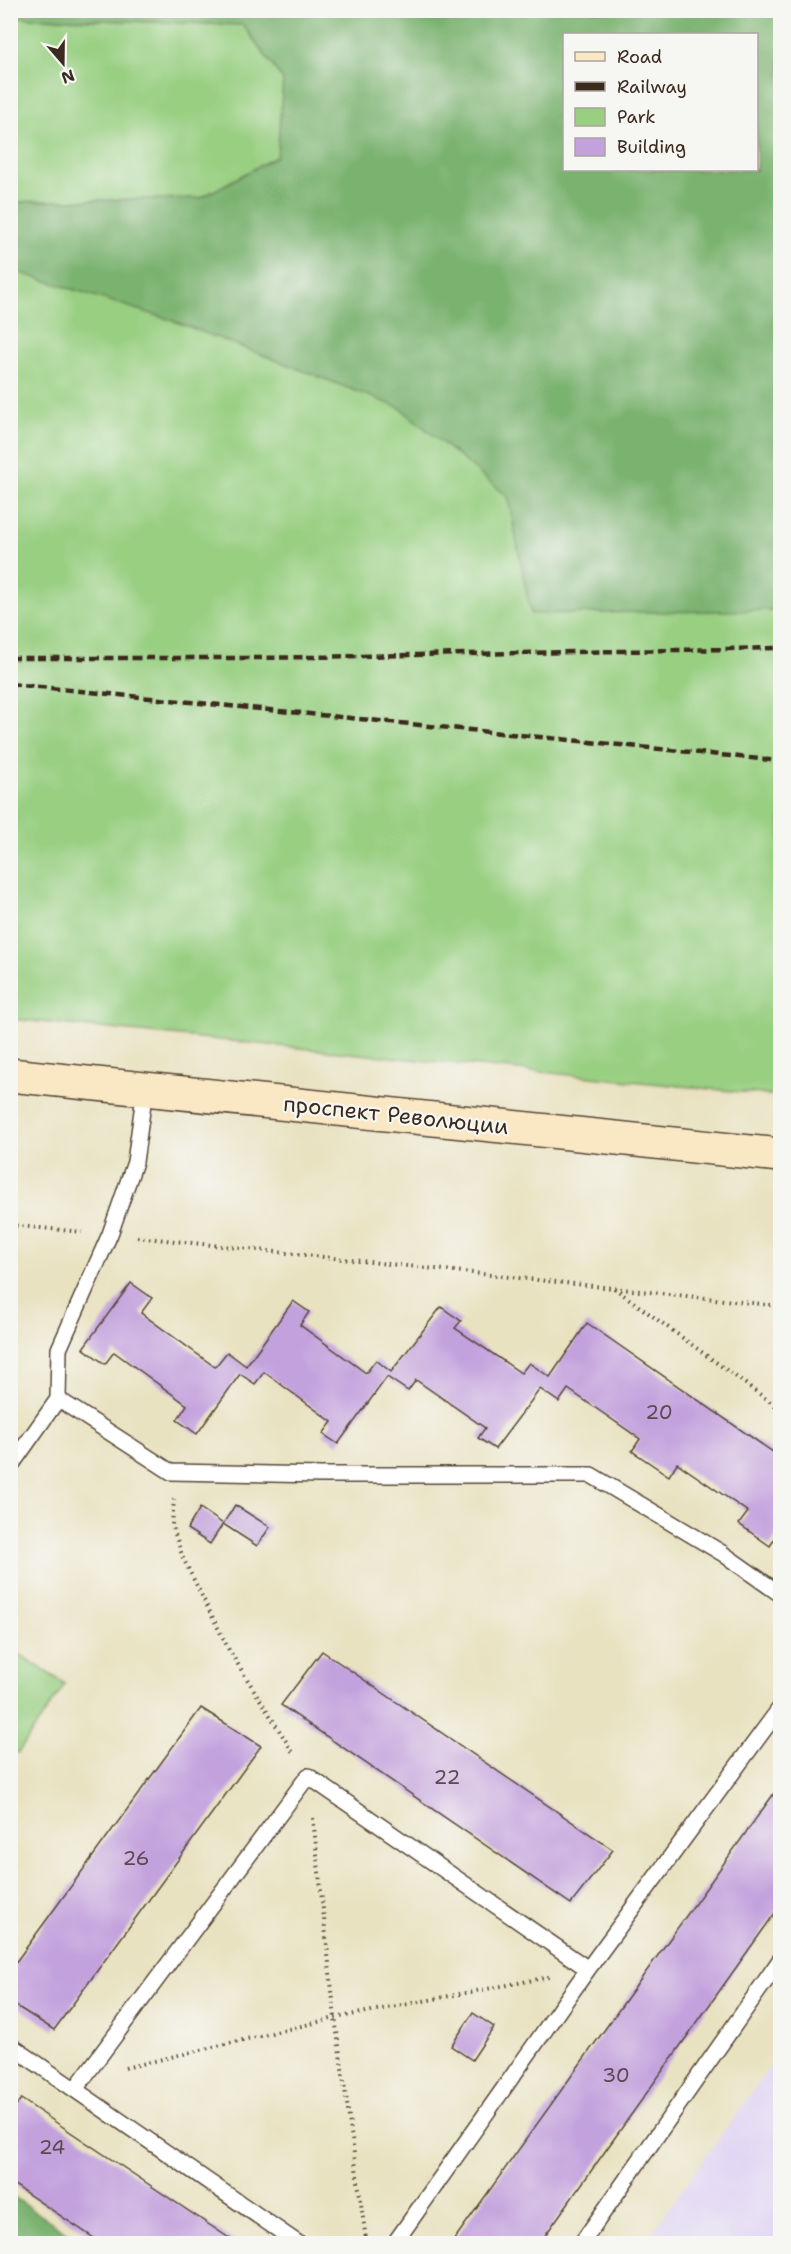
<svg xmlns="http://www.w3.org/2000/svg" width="791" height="2254" font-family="'Shantell Sans',sans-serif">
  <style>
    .built { fill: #e0d4f4 }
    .green { fill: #98cf81; stroke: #6a7c50; stroke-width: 1.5 }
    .forest { fill: #7ab26f; stroke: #5a6e46; stroke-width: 1.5; fill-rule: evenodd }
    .building { fill: #c3a1dd }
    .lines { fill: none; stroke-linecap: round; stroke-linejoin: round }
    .lane-casing { stroke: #554636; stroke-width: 18 }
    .secondary-casing { stroke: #554636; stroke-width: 36 }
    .path { stroke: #554636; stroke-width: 4; stroke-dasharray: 1.5 4.5; stroke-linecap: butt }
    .lane { stroke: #fff; stroke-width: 15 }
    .secondary { stroke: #fae7c3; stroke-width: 33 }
    .rail { stroke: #3b2a1e; stroke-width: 4.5; stroke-dasharray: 9 4.5; stroke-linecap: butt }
    .labels { text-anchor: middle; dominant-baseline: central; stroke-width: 4.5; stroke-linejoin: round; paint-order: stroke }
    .number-label { font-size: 20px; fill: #5d484e }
    .street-label { font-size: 22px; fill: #3b2a1e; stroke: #f6f6f2 }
  </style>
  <rect width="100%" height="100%" fill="#f6f6f2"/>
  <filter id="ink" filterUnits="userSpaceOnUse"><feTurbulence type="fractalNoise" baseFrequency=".0167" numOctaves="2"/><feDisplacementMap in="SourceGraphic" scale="12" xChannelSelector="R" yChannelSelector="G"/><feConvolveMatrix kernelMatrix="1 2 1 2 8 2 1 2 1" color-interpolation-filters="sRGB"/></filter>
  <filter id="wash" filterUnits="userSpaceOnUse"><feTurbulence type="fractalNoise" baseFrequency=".008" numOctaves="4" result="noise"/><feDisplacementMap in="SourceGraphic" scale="24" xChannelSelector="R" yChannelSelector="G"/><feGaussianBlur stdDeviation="1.35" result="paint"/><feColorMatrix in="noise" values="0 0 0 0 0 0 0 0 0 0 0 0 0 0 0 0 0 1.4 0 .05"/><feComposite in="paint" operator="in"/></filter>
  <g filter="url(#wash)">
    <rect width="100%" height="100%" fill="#e9e2c1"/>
    <path class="built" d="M780,2053V2243H644Z"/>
    <path class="green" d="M11,17L243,25L564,170H756L780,190L277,156L201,198L11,202Z
      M10,237L780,266V1096L11,1019Z
      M10,1648L65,1684L18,1753L11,1748Z"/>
    <path class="forest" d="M11,10L780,11V610L531,614L508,497L400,408L174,321L11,270V202L201,198L277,156L283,80L243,25L11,17ZM564,34H756V170H564Z
      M11,2195L82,2243H11Z"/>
    <g id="blocks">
      <path class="building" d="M131,1283L152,1298L141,1313L215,1367L227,1352L246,1366L293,1301L309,1312L300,1325L366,1373L376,1360L391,1372L441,1307L461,1321L455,1328L521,1373L529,1363L550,1377L587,1323L780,1457V1536L778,1534L770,1546L739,1524L748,1512L677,1463L669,1476L632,1451L640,1439L568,1389L559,1402L540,1389L495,1449L478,1438L485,1428L416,1380L408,1391L387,1377L338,1444L323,1434L332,1422L264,1372L255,1384L240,1374L197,1434L177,1420L187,1405L114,1352L105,1364L83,1348Z
        M235,1505L270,1527L257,1546L223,1524Z
        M200,1508L223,1524L210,1544L187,1529Z
        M322,1651L613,1850L571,1904L281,1705Z
        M201,1708L261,1746L54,2030L10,2002V1970Z
        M780,1785V1906L539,2244H451Z
        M473,2013L494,2027L472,2060L451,2046Z
        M21,2099L238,2244H103L10,2182V2113Z"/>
    </g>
  </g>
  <g filter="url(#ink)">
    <use href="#blocks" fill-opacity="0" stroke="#554636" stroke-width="1.5"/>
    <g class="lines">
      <defs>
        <path id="lane" d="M145,1089L135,1162L110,1234L59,1349L58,1399L171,1472L321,1475H591L722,1553L780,1594
          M10,1467L58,1399
          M10,2045L299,2244
          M76,2088L308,1776L588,1969
          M394,2244L588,1969L780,1708
          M581,2244L780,1960"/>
        <path id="secondary" d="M10,1075L780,1155"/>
      </defs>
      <use href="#lane" class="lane-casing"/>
      <use href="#secondary" class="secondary-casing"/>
      <path class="path" d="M10,1225L82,1232
        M137,1237L780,1306
        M614,1288L780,1409
        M174,1499L172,1525L183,1558L229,1650L294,1754
        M313,1818L335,2018L366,2239
        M125,2068L335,2018L549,1977"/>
      <use href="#lane" class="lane"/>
      <use href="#secondary" class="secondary"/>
      <path class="rail" d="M10,658H258L780,648
        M10,684L780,761"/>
    </g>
  </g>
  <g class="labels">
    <g class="number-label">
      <text x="659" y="1412">20</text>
      <text x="447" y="1777">22</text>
      <text x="136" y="1858">26</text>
      <text x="616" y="2075">30</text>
      <text x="52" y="2147">24</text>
    </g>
    <g class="street-label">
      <text transform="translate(396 1115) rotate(6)">проспект Революции</text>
    </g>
  </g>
  <rect width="791" height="2254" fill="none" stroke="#f6f6f2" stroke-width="36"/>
  <rect x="563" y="33" width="195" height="138" fill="#f6f6f2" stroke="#aba49d" stroke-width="1.5"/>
  <rect x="575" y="52" width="30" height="9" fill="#fae7c3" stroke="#aba49d" stroke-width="1.5"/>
  <text x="617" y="63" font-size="18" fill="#3b2a1e">Road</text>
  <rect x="575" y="82" width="30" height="9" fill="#3b2a1e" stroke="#aba49d" stroke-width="1.5"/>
  <text x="617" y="93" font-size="18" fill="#3b2a1e">Railway</text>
  <rect x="575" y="108" width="30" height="18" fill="#98cf81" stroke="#aba49d" stroke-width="1.5"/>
  <text x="617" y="123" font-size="18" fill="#3b2a1e">Park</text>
  <rect x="575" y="138" width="30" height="18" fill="#c3a1dd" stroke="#aba49d" stroke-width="1.5"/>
  <text x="617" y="153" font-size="18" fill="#3b2a1e">Building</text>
  <g transform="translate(63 63) rotate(160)" stroke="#f6f6f2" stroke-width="4.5" paint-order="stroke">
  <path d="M0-4.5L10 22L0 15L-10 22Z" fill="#3b2a1e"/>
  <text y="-9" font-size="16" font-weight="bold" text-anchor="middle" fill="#3b2a1e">N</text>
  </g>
</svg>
